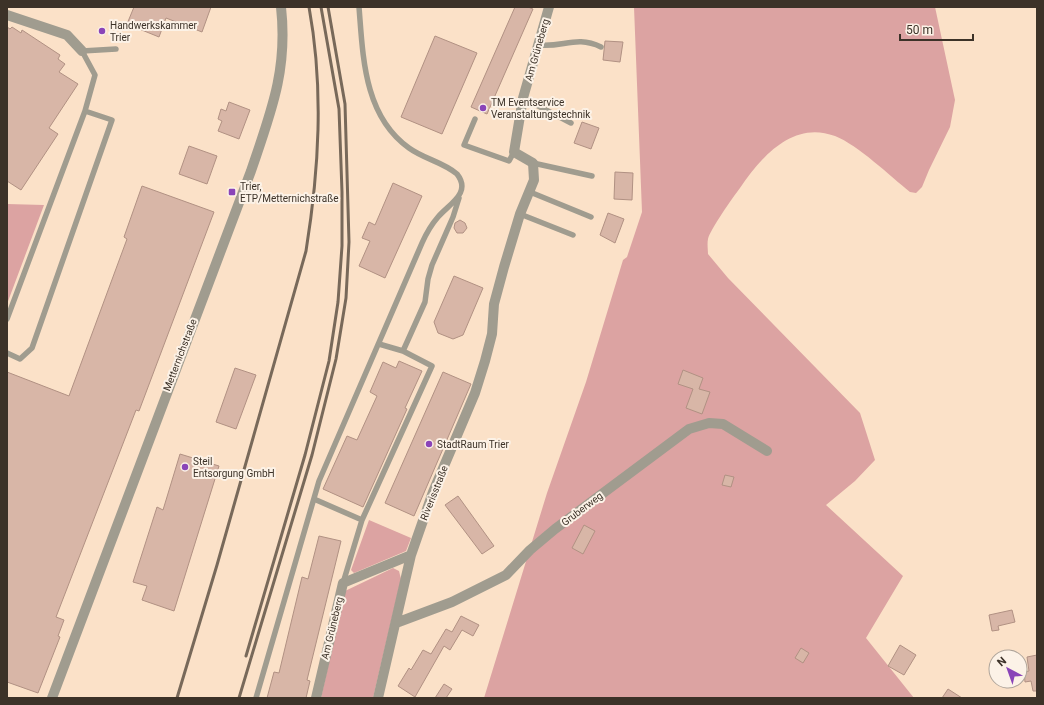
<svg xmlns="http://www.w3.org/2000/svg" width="1044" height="705" font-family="Roboto,sans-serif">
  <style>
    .green { fill: #dca3a2 }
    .building { fill: #d8b6a7; stroke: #b19183 }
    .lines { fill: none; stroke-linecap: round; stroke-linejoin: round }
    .lane { stroke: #a09c8f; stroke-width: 5.5 }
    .street { stroke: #a09c8f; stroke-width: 10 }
    .rail { stroke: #78695a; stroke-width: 3 }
    .poi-dot { fill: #8a44b8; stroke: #fcf2e7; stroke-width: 1.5 }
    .labels { text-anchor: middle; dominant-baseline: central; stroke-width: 4; stroke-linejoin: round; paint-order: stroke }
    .poi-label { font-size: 10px; fill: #3c3228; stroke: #fcf2e7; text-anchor: start }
    .street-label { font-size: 10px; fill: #3c3228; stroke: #fcf2e7 }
  </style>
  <rect width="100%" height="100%" fill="#fbe1c8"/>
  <path class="green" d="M634,7H935L955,100L950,127L929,170L922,187L916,193L910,192C890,176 858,145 835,136C793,120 761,157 740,188C733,197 710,230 708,239C707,244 708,250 708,254L728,278L860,413L875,460L855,481L826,505L903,576L866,638L914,698H484L547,493L586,382L623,260L627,257L642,212Z
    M7,204L44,205L7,304Z
    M369,520L411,538L406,551L354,573L351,570Z
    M393,568L399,571L401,579L373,698H321L345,591Z"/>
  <path class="building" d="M134,7H211L202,32L166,18L159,37L127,24Z
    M515,7H528L533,9L487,114L471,107Z
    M7,27L10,29L12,27L21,33L22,30L60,55L58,59L65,64L59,72L78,84L49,128L58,134L21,190L7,181Z
    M435,36L477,53L442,134L401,117Z
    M605,41L623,42L620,62L603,60Z
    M229,102L250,110L239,139L218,131L222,121L218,119L221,109L226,111Z
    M582,122L599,128L591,149L574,143Z
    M189,146L217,156L207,184L179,174Z
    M615,172L633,173L632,200L614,199Z
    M393,183L422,196L385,278L359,266L370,241L362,238L369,222L375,225Z
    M142,186L214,212L139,411L136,410L56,617L64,620L58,636L60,637L38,693L7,682V372L69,396L127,239L124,237Z
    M608,213L624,219L615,243L600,235Z
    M460,220L465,223L467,228L463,233H457L454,228L455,223Z
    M454,276L483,288L463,335L453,339L438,333L434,322Z
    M399,361L422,371L405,408L407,409L363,507L323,489L347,436L357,440L377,396L370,392L383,362L396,368Z
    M235,368L256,375L236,429L216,422Z
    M683,370L703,378L699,389L710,392L702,414L686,408L693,389L678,384Z
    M443,372L471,384L414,516L385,503Z
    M180,454L219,466L174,611L142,600L147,586L133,582L157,507L163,510Z
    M725,475L734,477L731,487L722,485Z
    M458,496L494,546L482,554L445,505Z
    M584,525L595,531L583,554L572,548Z
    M319,536L341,541L307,680L310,681L306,698H267L274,672L279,673L302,577L308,579Z
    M1012,610L1015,622L998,626L999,630L992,631L989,615Z
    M461,616L479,625L473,636L462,630L450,650L444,646L415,697L398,686L409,668L411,670L423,650L431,654L446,629L452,632Z
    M900,645L916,655L904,675L888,666Z
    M801,648L809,653L803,663L795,658Z
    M1037,655V691H1033L1031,681L1025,682L1024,672L1029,671L1027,657Z
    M444,684L452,689L446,698H435Z
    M948,689L962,698H942Z"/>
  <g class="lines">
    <path class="lane" d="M538,45C563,48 576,35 601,47
      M523,98L571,123
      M85,111L95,75L82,51L116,49
      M475,119L464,145L509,161L514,152
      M533,163L592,176
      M530,192L591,217
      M520,214L573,235
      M7,319L85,111L112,120L32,348L20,359L7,353
      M403,351L425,302L428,279L432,265L453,217L459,198
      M314,499L362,520L432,366L403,351L379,344
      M343,583L362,520
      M256,698L319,481L422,243C426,234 431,225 438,217C449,204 472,193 457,174C443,162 424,159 409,148C364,116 363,57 359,7"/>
    <path class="street" d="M7,15L67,35L82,51
      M396,623L452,602L506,575L530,550L555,529L689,429L709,423L723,424L767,451
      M52,698L251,171C271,112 288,70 281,7
      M316,698L343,583L411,555
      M378,698L411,555L433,492L475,393L485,361L492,334L494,304L504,267L520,214L534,180L533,163L514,152L523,98L549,7"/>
    <path class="rail" d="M246,656L305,455L329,361L338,302L342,246V192L339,109L321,7
      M177,698L217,565L306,251C319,170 324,89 309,7
      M239,698L312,455L336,359L346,298L349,242L345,104L328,7"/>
  </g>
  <g class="poi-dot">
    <circle cx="102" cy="31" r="4"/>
    <circle cx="483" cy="108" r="4"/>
    <rect x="228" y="188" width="8" height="8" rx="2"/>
    <circle cx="429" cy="444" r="4"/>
    <circle cx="185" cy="467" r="4"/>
  </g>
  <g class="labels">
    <g class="poi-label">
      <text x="110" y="25">Handwerkskammer<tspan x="110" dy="12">Trier</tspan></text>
      <text x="491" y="102">TM Eventservice<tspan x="491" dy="12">Veranstaltungstechnik</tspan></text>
      <text x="240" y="186">Trier,<tspan x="240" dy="12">ETP/Metternichstraße</tspan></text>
      <text x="437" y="444">StadtRaum Trier</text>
      <text x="193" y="461">Steil<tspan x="193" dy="12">Entsorgung GmbH</tspan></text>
    </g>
    <g class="street-label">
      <text transform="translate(537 50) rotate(-74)">Am Grüneberg</text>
      <text transform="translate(180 355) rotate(-69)">Metternichstraße</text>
      <text transform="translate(434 493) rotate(-68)">Riverisstraße</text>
      <text transform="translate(582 509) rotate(-37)">Gruberweg</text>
      <text transform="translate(332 628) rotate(-76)">Am Grüneberg</text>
    </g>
  </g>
  <rect width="1044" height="705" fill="none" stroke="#3c3228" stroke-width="16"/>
  <g transform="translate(1008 669) rotate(319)"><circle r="19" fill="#fcf2e7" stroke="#afa59b"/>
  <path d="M0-3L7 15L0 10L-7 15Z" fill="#8a44b8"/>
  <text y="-6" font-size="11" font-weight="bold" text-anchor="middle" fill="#3c3228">N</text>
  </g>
  <path d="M900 34v6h73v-6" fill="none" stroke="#3c3228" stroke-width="2"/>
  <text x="906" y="34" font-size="12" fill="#3c3228" stroke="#fcf2e7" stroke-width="3" paint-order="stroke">50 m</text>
</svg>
